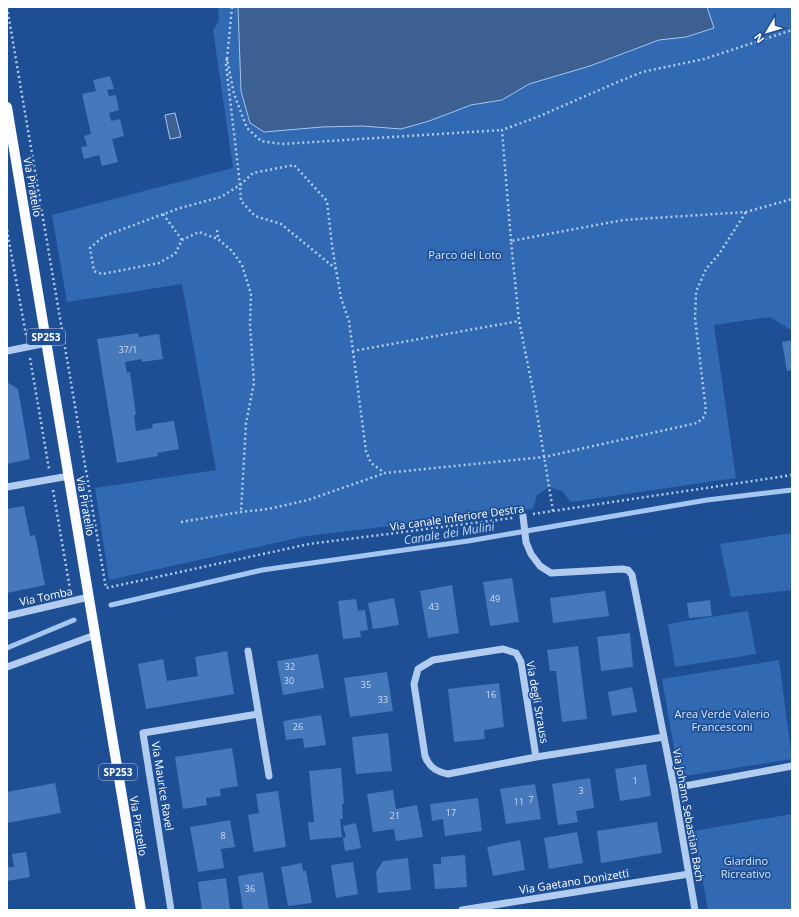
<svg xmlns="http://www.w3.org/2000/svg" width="799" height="917" font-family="'Open Sans',sans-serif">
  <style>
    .green { fill: #3269b3 }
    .water { fill: #3d6092; stroke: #a4c6f0 }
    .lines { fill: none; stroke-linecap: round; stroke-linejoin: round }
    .stream { stroke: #a4c6f0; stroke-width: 5 }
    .building { fill: #4678bc }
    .path { stroke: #b1ccef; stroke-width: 2.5; stroke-dasharray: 2 3; stroke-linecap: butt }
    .minor { stroke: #b1ccef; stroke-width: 7 }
    .major { stroke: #f9fbff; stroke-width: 10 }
    .labels { text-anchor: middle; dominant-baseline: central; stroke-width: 3.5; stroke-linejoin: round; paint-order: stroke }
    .number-label { font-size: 9px; fill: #d1ddee }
    .shield { fill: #1e4f95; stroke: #bccadf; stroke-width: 1 }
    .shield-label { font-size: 10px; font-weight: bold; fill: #fff }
    .street-label { font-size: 11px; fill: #fff; stroke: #1e4f95 }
    .park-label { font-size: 11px; fill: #d7e6fa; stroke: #1e4f95 }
    .water-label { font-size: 12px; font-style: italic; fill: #bdd6f5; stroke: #1e4f95 }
  </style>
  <rect width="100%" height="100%" fill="#1e4f95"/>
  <path class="green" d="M218,7H792V329H789L770,317L714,325L736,478L571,502L562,491L549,487L537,495L533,509L307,536L109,580L95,488L216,470L182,284L67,302L52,215L233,168L213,30L219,21Z
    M792,533V590L731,597L720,544Z
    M748,611L756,654L675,667L668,624Z
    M779,660L792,759L679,777L662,679Z
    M792,814V910H708L694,831Z"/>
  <path class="water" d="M238,7H707L714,28L686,37L659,40L590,66L529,84L502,100L471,105L429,121L401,129L362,126L322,127L264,132L250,123L241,91Z
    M175,113L181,137L170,139L165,115Z"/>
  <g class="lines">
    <path class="stream" d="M111,605L262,570L468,541L707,500L792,490
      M7,648L74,620"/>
  </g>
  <path class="building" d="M110,76L114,89L107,90L109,96L116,95L119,110L109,113L111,121L120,119L124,136L112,139L118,162L102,166L99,155L84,159L81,147L87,146L84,136L91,134L82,94L96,91L93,80Z
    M138,333L139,337L159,334L163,359L142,362V359L125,362L127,373L130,372L136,415H134L136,431L153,428L152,424L174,421L179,449L157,453L158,456L117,463L97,339Z
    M792,340V370L787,371L782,342Z
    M7,382L18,389L30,459L7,464Z
    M24,506L30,536L35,535L45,585L7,593V509Z
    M512,578L519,622L490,626L483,582Z
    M452,585L459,633L428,638L420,591Z
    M605,591L609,616L553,623L550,598Z
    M394,598L399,625L373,629L368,603Z
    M356,599L358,611L365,610L368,630L360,631L361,637L343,639L338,601Z
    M710,600L712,616L689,618L687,603Z
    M630,633L633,667L601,671L597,637Z
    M578,646L587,719L562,722L556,671H550L547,650Z
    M227,651L234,694L146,709L138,664L163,659L167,681L198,676L195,657Z
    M318,654L324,688L283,695L277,661Z
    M387,672L393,711L350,717L344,678Z
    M499,683L504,727L484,730L485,739L454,742L448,689Z
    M632,687L637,712L612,716L608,692Z
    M321,715L326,745L304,748L303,738L286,740L283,721Z
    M388,733L392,771L356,774L352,737Z
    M232,748L238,786L220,789L221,796L206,798L207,805L183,809L175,757Z
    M646,764L651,796L620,801L615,769Z
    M341,768L344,803L342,804L343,819H340L342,837L310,840L308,822H314L309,771Z
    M590,778L594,808L576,811L578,822L558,825L552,784Z
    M55,783L61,813L7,823V792Z
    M535,784L541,819L506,824L500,789Z
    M393,790L396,809L417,805L423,837L396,841L394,829L373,832L367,794Z
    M278,791L286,847L254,852L248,815L259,813L256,794Z
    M478,798L482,831L445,836L443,819L432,821L430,804Z
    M230,820L235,847L221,849L224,868L198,872L190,827Z
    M657,822L662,853L601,863L597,831Z
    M356,823L361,848L345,851L343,838L346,837L343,826Z
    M577,832L583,863L549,869L544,838Z
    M520,840L525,870L493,876L487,847Z
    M26,852L30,877L7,881V867H14L12,854Z
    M465,855L467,887L435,889L433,864H441V857Z
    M408,858L411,890L378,893L376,872L383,861Z
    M353,862L358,894L336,898L331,865Z
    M302,863L303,871H306L312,903L288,906L281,867Z
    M263,872L269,910H243L238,876Z
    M226,878L230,910H202L198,882Z"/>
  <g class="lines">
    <path class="path" d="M7,7L106,588L309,544L513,518
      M232,7L227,59L234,94L247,128L261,141L282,144L502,130
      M227,59L226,64L240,185L221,197L180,208L104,236L90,248L94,271L102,274L159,263L175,254L182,240L199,232L218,239L232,251L242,265L251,294L250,325L254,383L246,423L241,512
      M163,214L182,240
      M7,230L26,335
      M217,230L218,239
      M511,241L502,130L540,116L613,84L642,72L704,59L792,30
      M336,269L281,224L255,216L241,201L240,185L253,173L294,165L327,201L332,246L341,298L349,321L353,351L519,321
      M353,351L366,451L371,463L385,473L544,457L697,423L703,418L706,411L695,318L696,292L706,269L719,254L746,212
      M30,358L49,469
      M53,490L70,589
      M553,511L534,395L519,321L511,241L623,220L746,212L792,199
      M533,514L792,475
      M181,522L241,512L268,509L308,500L385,473"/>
    <path class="minor" d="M7,351L47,343
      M7,487L69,476
      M523,516L526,542L531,554L540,566L551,573L622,569L628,570L632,575L674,788L695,910
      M7,616L89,597
      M248,651L269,776
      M7,667L95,635
      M536,757L521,662L516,653L503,649L433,660L418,669L414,684L425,756C429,767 436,772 448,774L536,757L664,737
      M674,788L792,766
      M171,910L143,733L258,714
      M462,910L689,874"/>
    <path class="major" d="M7,107L141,910"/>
  </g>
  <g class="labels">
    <g class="number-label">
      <text x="128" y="349">37/1</text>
      <text x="495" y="598">49</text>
      <text x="434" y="606">43</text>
      <text x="290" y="666">32</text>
      <text x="289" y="680">30</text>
      <text x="366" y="684">35</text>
      <text x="491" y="694">16</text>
      <text x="383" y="699">33</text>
      <text x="298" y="726">26</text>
      <text x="635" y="780">1</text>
      <text x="581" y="790">3</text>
      <text x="531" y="799">7</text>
      <text x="519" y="801">11</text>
      <text x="451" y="812">17</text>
      <text x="395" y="815">21</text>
      <text x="223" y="835">8</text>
      <text x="250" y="888">36</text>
    </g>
    <g class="shield">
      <rect x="27" y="329" width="38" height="16" rx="3"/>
      <rect x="99" y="764" width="38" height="16" rx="3"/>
    </g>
    <g class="shield-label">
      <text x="46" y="337">SP253</text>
      <text x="118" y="772">SP253</text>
    </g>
    <g class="street-label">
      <text transform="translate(33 187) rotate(80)">Via Piratello</text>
      <text transform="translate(86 506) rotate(80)">Via Piratello</text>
      <text transform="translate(457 517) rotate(-8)">Via canale Inferiore Destra</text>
      <text transform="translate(46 596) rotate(-12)">Via Tomba</text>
      <text transform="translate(538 702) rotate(80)">Via degli Strauss</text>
      <text transform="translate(163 786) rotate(81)">Via Maurice Ravel</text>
      <text transform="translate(689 815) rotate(80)">Via Johann Sebastian Bach</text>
      <text transform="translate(139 826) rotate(81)">Via Piratello</text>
      <text transform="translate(574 881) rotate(-9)">Via Gaetano Donizetti</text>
    </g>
    <g class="park-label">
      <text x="465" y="254">Parco del Loto</text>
      <text x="722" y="713">Area Verde Valerio<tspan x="722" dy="13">Francesconi</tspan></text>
      <text x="746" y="860">Giardino<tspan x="746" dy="13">Ricreativo</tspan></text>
    </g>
    <g class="water-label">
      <text transform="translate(449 533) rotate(-9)">Canale dei Mulini</text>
    </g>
  </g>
  <rect width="799" height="917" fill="none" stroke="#ffffff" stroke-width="16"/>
  <g transform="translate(767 32) rotate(232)" stroke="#1e4f95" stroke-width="3" paint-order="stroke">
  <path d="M0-3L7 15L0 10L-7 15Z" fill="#ffffff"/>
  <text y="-6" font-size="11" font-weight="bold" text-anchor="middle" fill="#ffffff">N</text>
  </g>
</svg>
